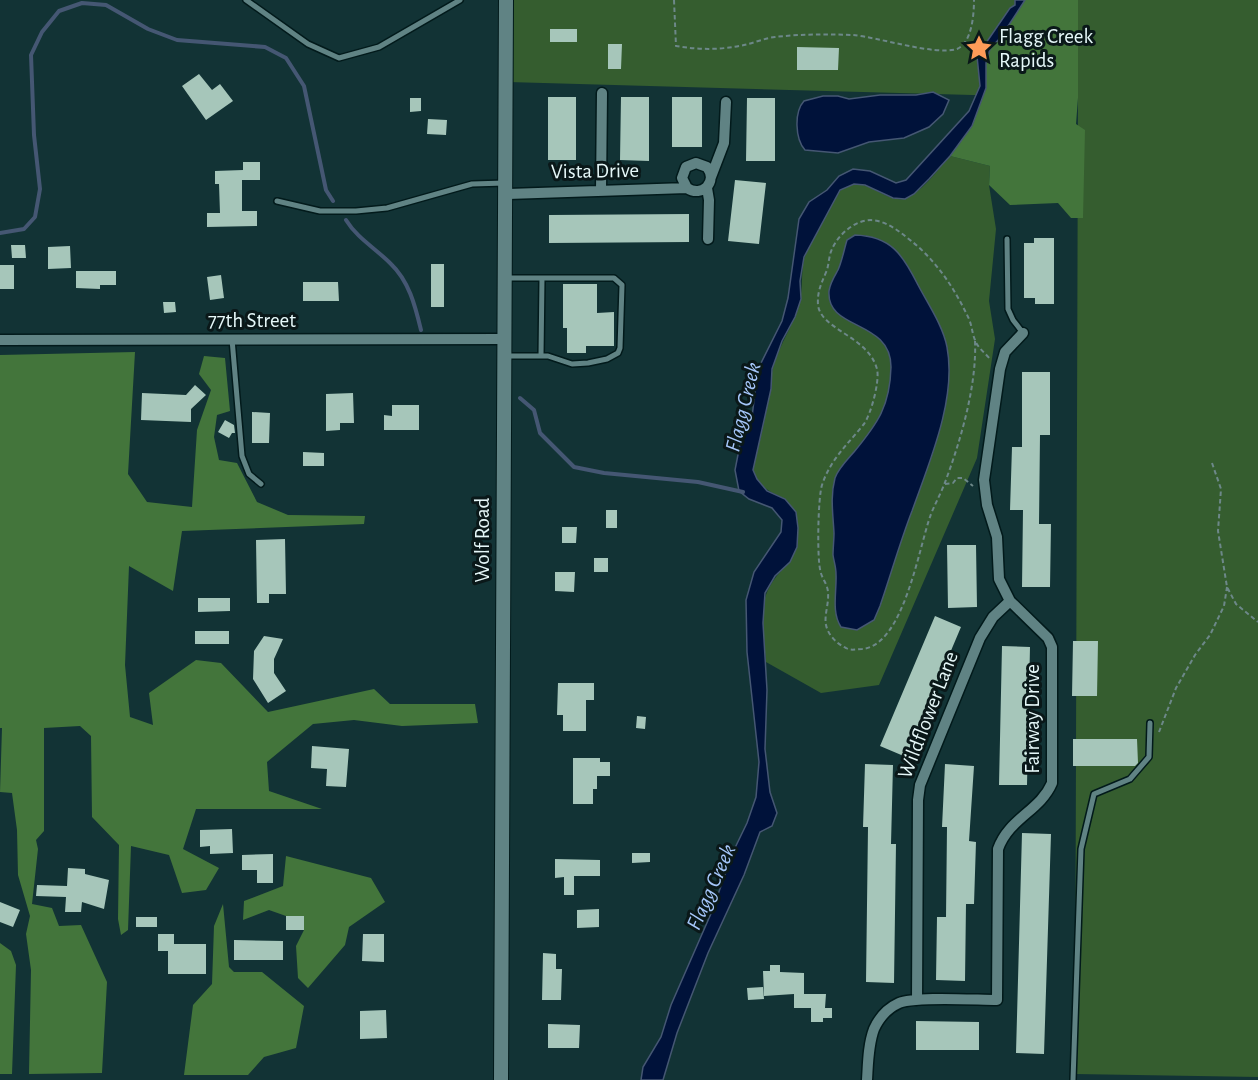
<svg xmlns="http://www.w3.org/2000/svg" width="1258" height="1080" font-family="'Alegreya Sans',sans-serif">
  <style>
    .green { fill: #355d2f }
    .forest { fill: #43753b }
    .water { fill: #00123a; stroke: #455773; stroke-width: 1.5 }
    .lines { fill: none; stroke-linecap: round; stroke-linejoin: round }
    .stream { stroke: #455773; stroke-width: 4 }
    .building { fill: #a6c6ba }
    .service-casing { stroke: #021a1b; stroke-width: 8 }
    .minor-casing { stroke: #021a1b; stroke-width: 13 }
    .tertiary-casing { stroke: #021a1b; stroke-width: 16 }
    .path { stroke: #6d8889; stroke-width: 2; stroke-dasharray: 4.5 3; stroke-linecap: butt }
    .service { stroke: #608384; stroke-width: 5 }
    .minor { stroke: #608384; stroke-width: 10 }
    .tertiary { stroke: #608384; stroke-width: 14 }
    .labels { text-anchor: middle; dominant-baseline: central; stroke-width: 6; stroke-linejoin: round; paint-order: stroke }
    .poi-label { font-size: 21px; fill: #e6f8f9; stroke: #0a1819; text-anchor: start }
    .street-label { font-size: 21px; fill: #e6f8f9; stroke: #0a1819 }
    .water-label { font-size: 22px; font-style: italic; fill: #a5c6f9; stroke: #0a1819 }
  </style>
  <rect width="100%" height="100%" fill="#123335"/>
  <path class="green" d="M507,0H1258V1077L1075,1074L1078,98L505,82Z
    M950,156L990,166L989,185L996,229L989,301L995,339L977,458L879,685L821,693L766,662C762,617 754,595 790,562L785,499C770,492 759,487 753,470C756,452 762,435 765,417C768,401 769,383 773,368C779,344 795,324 800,300C803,287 801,273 804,259C806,252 835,195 840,191C861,170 882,202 903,199C918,197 940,167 950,156Z"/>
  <path class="forest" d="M1025,0H1078V98L1076,124L1085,130L1083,218H1071L1058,203L1010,205L989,185L990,166L950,156L972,126L986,88V63L990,49L1001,37Z
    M135,352L128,474L147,502L192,507L197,430L211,390L199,374L204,356L225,358L230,411L217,415L214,437L219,460L237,463L257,502L288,515L365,516L364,524L182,531L173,591L129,566L125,665L130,717L153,725L149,693L196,660L221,663L268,712L374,689L390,704H475L478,723L402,726L354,720L313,724L267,762L269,791L322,809H196L183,849L219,868L206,890L182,893L169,855L131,846L128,930L121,935L118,919L119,845L92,817L91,736L80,726L44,728V831L36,840L38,849L32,904L52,908L59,926L81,925L107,982L102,1073L29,1074L31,970L26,934L30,916L18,875L17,830L12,793L0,792L2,728H0V355Z
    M286,856L371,878L385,902L349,927L345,945L308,988L298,978L296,946L304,930V916H286L269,910L243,920L244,901L283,886Z
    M223,904L229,967L234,972H262L304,1006L296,1048L264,1057L248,1075H184L193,1005L212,984L214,926Z
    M0,943L11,951L16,965L12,1074H0Z"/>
  <path class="water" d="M1015,0H1025L1001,37L990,49L986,63V88L972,126L950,156L929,179L914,194L905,199L893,198L865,185L854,184L840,190L804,257L800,281L801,299L795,317L782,341L772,369L771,389L753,470L757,479L767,491L785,499L796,512L798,528L797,547L790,562L775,576L765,593L763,623L767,690L765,749L770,792L777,813L772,826L760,832L744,875L708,953L677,1033L663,1080H641L643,1067L661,1037L671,1005L713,909L732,854L747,823L756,797L759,762L747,652L746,600L754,572L781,532L782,520L772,508L749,499L739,491L735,470L743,429L752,417L755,392L752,381L782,321L788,298L799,219L809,202L827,190L839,176L853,169L870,171L896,183L906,180L969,111L980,86L977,56L1010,8L1015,5Z
    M933,92L949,100L943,114L929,127L904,138L869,142L838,153L805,150C795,139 794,112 804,101L823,96H838L849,99L880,95H916Z
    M855,235C891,236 903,255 918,285C928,304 943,326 947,347C957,399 929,463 912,511C900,542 891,574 880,606L874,620L857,630L841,627C831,612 837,591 836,574C836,567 834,562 833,555C833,548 834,540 834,533C833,514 830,497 835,478C838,469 847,460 854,452C878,423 890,406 891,367C891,319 826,331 829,291C830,283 834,277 838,270C842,261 844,250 847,240Z"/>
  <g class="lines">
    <path class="stream" d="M346,220C357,238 375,248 390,263C409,281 415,305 421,330
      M0,233L24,229L35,217L40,189L34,135L31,55L42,32L59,11L82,3L106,5L148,29L177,40L265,47L286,58L304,86L326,190L333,201
      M520,398L534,410L540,433L574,467L604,473L698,482L743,492"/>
  </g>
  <path class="building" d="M550,29H577V42H550Z
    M608,44H622L621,69H608Z
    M797,47L839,48L838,70H797Z
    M199,74L212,90L220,84L233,101L206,120L182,86Z
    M548,97H576V160H548Z
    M621,97H649V161L620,160Z
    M672,97H702V147H672Z
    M410,98H421V111L410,112Z
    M747,98H775V161H746Z
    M428,119L447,120L446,135L427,134Z
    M243,162H260V180H242V211H257V226L207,227V213H220L219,184H215V171L243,170Z
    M735,180L766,183L759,244L728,241Z
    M689,214V242L549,243V215Z
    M1034,238H1054V304H1035V298H1024V243H1034Z
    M11,245H25L26,258H12Z
    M70,246L71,268L48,269V247Z
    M431,264H444V307H431Z
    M0,265H14V289H0Z
    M76,271H116V285H100V289L76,288Z
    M221,275L224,298L210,300L207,277Z
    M303,282H338L339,301H303Z
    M563,284H597V313L614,312V346H586V353H567V328H563Z
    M163,302H175L176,312L164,313Z
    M1022,372H1050V435H1040L1039,524H1051L1050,587H1022L1023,510H1010L1012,447H1022Z
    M195,385L206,395L191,409V422L141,420L142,393L186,395Z
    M353,393L354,423H340V430L326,431V394Z
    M392,405H419V430H384V415L392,416Z
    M252,412L270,413L269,443H252Z
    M225,420L234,425L235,433H232L229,438L218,432Z
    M303,452L324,453V466H303Z
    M606,510H617V528H606Z
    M562,527H577L576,543H562Z
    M285,539L286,594H269V603H257L256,540Z
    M947,545H976L977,607L948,608Z
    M594,558H608V572H594Z
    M555,572H575L574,592L555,591Z
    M198,598H230V611L198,612Z
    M935,616L961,627L906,757L880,746Z
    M195,631H229V644H195Z
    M264,636L283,639L274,659V673L286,691L268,703L253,679L254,651Z
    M1073,641H1098L1097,696H1072Z
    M1002,646L1030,647L1027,785H999Z
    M558,683H594V700H586V731H563V715H557Z
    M637,716L646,717L645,729L636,728Z
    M1073,739H1137L1138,763L1135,766H1073Z
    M312,746L349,749L346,787L326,786L327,769L311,768Z
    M573,758H600V762H610V776H597V789H593V804H573Z
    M865,764L893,765L891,844H896L894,983L866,982L868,827H863Z
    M945,764L974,766L969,841L976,842L974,904H966L965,981L936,980L937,917H946L947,827H942Z
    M232,829L233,853L210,854V846L200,847V830Z
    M1022,833L1051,834L1044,1054L1016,1053Z
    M632,853H650V862L632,863Z
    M273,854V883H257V870H242V855Z
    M555,859L600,860V876H574V895H564V877L555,878Z
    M68,868L85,869V874L109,880L104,909L82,902L81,912H65L66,897L36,896L37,885L67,886Z
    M0,902L20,910L13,927L0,922Z
    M599,909V927L577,928V910Z
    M286,916H304V930H286Z
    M136,917H157V927H136Z
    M158,934H174V944H206V974H168V951H158Z
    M363,934H384V962L362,961Z
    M234,940L283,941V960H234Z
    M543,953L556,954V969H562L561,1000H542Z
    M770,965H780V972L804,973V994H826L825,1008H832V1018H823V1022H811V1008H794V994L764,996L763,971H770Z
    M763,987L764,999L748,1000L747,988Z
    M386,1010L387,1038L360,1039V1011Z
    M916,1021L979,1022V1050H916Z
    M548,1024L580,1025L579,1048H548Z"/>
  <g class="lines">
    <defs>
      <path id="service" d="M246,0L308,44L339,58L379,47L460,0
        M277,201L320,211H356L387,208L472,184L505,183
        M1007,239L1008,309L1013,320L1023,333
        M232,339L242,456L249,474L261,484
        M506,356H548L572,364L588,363L607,359L618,353L620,348L622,285L614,278H506
        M541,356L542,278
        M1073,1080L1081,849L1094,794L1130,779L1149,757L1150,723"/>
      <path id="minor" d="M711,177L724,143L726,102
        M707,188L709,200L708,239
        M601,190L602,93
        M505,194L687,188C702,198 718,182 707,167L696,163L686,167L682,178L687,188
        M0,340L504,339
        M917,1000L918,800L920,785L980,638L993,617L1010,601
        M867,1080C868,1064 868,1045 874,1029C879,1018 888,1008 899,1003C915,996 976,1000 997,1000L998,849C1009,818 1040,811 1052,783V647L1048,638L1010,601L999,579L997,537L987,505L984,480L1000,369L1005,352L1023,333"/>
      <path id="tertiary" d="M501,1080L506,0"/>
    </defs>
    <use href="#service" class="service-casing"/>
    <use href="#minor" class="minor-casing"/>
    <use href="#tertiary" class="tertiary-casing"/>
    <path class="path" d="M674,0L676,46C700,50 721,50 744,45C754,43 765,38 775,37C800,34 827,34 853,35C877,37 936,56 957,49C972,43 974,14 974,0
      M975,341C977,386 960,443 944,485C940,495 935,504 931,514C919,546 904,646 862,649C856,649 851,651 846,648C837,644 828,635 826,625C824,615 829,604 828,593C828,584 821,578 820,569C817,554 818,498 822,485C830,460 848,444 864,424C871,414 880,381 877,369C868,336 821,330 818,305C817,291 822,282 827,270C829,263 829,255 832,249C839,233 859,216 878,221C890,224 900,232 910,240C936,260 955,289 969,319C972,326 972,333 975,340C977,347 986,354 991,360
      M1212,463L1221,489L1218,531L1227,587L1236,604L1258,622
      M945,484L953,483L957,478H963L973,486
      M1159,732L1176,688L1195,655L1210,635L1224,606L1227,587"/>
    <use href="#service" class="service"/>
    <use href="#minor" class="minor"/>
    <use href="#tertiary" class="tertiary"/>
  </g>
  <defs>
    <symbol id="sight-bare" viewBox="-9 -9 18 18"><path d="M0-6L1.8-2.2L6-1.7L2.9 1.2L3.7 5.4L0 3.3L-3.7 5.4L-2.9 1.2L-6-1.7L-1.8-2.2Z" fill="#fe9b58" stroke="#0a1819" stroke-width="2.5" paint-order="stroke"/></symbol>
  </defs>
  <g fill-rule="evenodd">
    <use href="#sight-bare" x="960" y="29" width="38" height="38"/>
  </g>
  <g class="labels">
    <g class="poi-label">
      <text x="999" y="36">Flagg Creek<tspan x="999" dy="24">Rapids</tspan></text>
    </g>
    <g class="street-label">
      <text transform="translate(595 171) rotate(-1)">Vista Drive</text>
      <text x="252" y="320">77th Street</text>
      <text transform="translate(482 540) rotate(-90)">Wolf Road</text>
      <text transform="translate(928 715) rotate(-69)">Wildflower Lane</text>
      <text transform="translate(1032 719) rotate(-90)">Fairway Drive</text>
    </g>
    <g class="water-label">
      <text transform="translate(743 407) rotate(-76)">Flagg Creek</text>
      <text transform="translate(711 887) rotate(-66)">Flagg Creek</text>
    </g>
  </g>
</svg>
